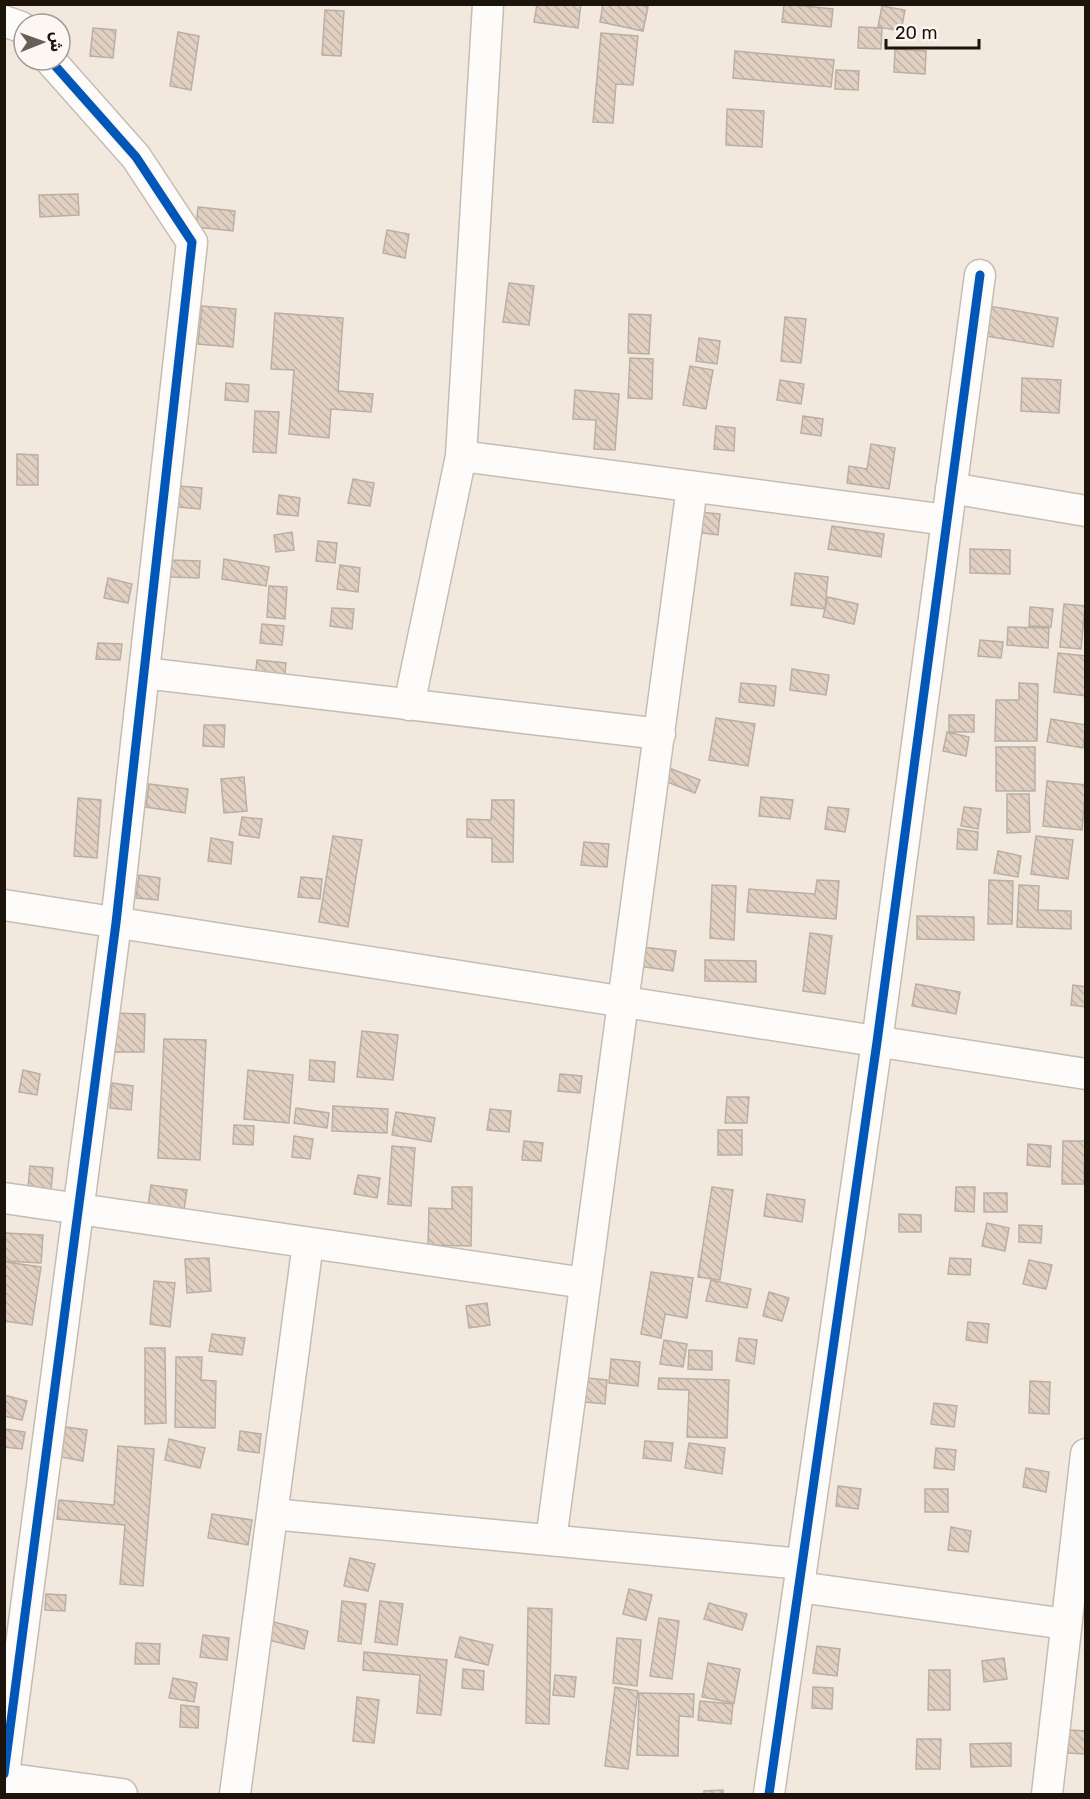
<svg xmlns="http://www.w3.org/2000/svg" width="1090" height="1799" font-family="Rubik,'Noto Sans Arabic',sans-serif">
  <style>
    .building { fill: url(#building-back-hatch); stroke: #b8afa6; stroke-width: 1.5 }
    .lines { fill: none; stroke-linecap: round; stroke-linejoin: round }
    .minor-casing { stroke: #c5bcb4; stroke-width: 33 }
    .minor { stroke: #fdfcfa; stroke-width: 30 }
    .cycleway-casing { stroke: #fcf7f3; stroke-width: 13 }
    .cycleway { stroke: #0057b8; stroke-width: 9 }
  </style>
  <defs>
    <pattern id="building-back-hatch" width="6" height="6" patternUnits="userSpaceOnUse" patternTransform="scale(1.5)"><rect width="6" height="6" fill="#e1d0c1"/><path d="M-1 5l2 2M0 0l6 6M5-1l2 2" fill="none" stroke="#c0b2a4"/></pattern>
  </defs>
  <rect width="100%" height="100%" fill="#f3e8de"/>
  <path class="building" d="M537,4H581L578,28L534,22Z
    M603,4H638L648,7L643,31L600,22Z
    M784,4L833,9L831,27L782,22Z
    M882,6L905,10L901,31L878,27Z
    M325,10L344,11L341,56L322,55Z
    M859,27L882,28L881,49L858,48Z
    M93,28L116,30L113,58L90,56Z
    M178,32L199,36L191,90L170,86Z
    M601,33L638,36L633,85L616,84L613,123L593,122Z
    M895,49L926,51L925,74L894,72Z
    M735,51L834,60L831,87L733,78Z
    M836,70L859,71L858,90L835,89Z
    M727,109L764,111L762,147L726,145Z
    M78,194L79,215L40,217L39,195Z
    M198,207L235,211L233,231L196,227Z
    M387,230L409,234L405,258L383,253Z
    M509,283L534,286L529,325L503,322Z
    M202,306L236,309L233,347L198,344Z
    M989,306L1058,318L1053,347L985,336Z
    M275,313L343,318L338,391L373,394L371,412L331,409L329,438L289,434L294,370L271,369Z
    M629,314L651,315L649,354L628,353Z
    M785,317L806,319L801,363L781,361Z
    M699,338L720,341L717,364L696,361Z
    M630,358L653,359L652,399L628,398Z
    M690,366L713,370L706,409L683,405Z
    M1022,378L1061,380L1059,413L1021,411Z
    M780,380L804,384L801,404L777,400Z
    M226,383L249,385L248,402L225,400Z
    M575,390L619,394L615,450L594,449L596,420L573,419Z
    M255,411L279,412L276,453L253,452Z
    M803,416L823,419L821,436L801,433Z
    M716,426L735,428L734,451L714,449Z
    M871,444L895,448L889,489L847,483L849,466L867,469Z
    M17,454L38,455V485H17Z
    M353,479L374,483L370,506L348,503Z
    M179,486L202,488L200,509L178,507Z
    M279,495L300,498L298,516L277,514Z
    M698,512L720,514L718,535L695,532Z
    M832,526L884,534L881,557L828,549Z
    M292,532L294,550L276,552L274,535Z
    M318,541L337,543L335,563L316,561Z
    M970,549L1010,550V574L970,573Z
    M224,559L269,567L266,586L222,579Z
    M170,560L200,561L199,578L170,577Z
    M340,565L360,568L358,592L337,589Z
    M795,573L828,577L825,609L791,605Z
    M108,578L132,584L128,603L104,598Z
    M269,586L287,587L285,619L267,617Z
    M828,597L858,604L854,624L823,617Z
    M1064,604L1085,606L1081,649L1060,647Z
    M1030,607L1053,609L1051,627L1029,626Z
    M332,608L354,609L352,629L330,626Z
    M262,624L284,626L282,645L260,643Z
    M1008,627L1049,628L1048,648L1007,645Z
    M980,640L1003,642L1001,658L978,656Z
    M98,643L122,644L120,660L96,659Z
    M1058,653L1086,656V696L1054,692Z
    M257,660L286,663L284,682L255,679Z
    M792,669L829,675L826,695L790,690Z
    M741,683L776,686L774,706L739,702Z
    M1019,683L1038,684L1037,741H995L996,700H1019Z
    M949,715H974V732H949Z
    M716,718L755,724L748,766L709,760Z
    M1051,719L1086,725L1083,748L1047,742Z
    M204,725H225L224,747L203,746Z
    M947,732L969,737L966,756L943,751Z
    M996,747H1035V791H996Z
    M669,768L700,780L695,793L665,781Z
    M244,777L247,811L224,813L221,779Z
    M1047,781L1086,785L1082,830L1043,826Z
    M149,784L188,789L185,813L146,807Z
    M1007,794H1029L1030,832L1007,833Z
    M761,797L793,800L790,819L759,816Z
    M78,798L101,800L97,858L74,856Z
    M492,800H514L513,862H492V838L467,837V819L491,820Z
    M828,807L849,809L845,832L825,829Z
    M964,807L981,809L978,829L961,826Z
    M242,817L262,819L259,838L239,835Z
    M958,829L978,832L977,850L957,849Z
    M333,836L362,840L348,927L319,922Z
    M1036,836L1073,840L1068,879L1031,874Z
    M211,838L233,842L231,864L208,861Z
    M584,842L609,844L607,867L581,865Z
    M998,851L1021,856L1018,877L994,873Z
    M139,875L160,878L158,900L136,898Z
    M301,877L322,879L320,899L298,897Z
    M817,880L839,881L836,919L747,912L749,889L815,894Z
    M989,880L1013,881L1012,924H988Z
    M712,885L736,886L734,940L710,938Z
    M1019,885L1039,886L1038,910L1071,911V929L1017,927Z
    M917,916L974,917V940L917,939Z
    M810,933L832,936L825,994L803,991Z
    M642,947L676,951L673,971L639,966Z
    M705,960L756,961V982L705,981Z
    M916,984L960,992L956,1014L912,1006Z
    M1073,985L1086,987V1007L1071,1005Z
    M113,1013L145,1014L144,1052H112Z
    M362,1031L398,1035L393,1080L357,1077Z
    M164,1039L206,1040L200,1160L158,1158Z
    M310,1060L335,1062L334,1082L309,1080Z
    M23,1070L40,1074L37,1095L19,1092Z
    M248,1070L293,1075L289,1123L244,1119Z
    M560,1074L582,1076L580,1093L558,1091Z
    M112,1083L133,1086L131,1110L110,1108Z
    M727,1097H749L747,1123H725Z
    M333,1106L388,1109L387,1133L332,1131Z
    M296,1108L329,1113L327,1128L294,1123Z
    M490,1109L511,1111L509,1132L487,1130Z
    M396,1112L435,1118L431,1142L392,1135Z
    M234,1125L254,1126L253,1145L233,1144Z
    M718,1130H742V1155H718Z
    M294,1136L313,1139L310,1159L292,1157Z
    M524,1141L543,1143L541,1161L522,1160Z
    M1063,1141H1085L1084,1184H1062Z
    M1028,1144L1051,1146L1050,1167L1027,1165Z
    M392,1146L415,1148L411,1206L388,1204Z
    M30,1166L53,1168L51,1190L28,1188Z
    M358,1175L380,1178L377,1198L354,1194Z
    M151,1185L187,1190L184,1210L148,1205Z
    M452,1187H472L471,1246L428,1245L429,1208L452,1209Z
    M712,1187L733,1190L720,1280L698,1277Z
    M956,1187H975L974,1212L955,1211Z
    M984,1193H1007V1212H984Z
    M767,1194L805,1200L802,1222L764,1216Z
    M899,1214L921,1215V1232H899Z
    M987,1223L1009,1228L1005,1251L982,1246Z
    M1019,1225L1042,1226L1041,1243L1019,1242Z
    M5,1233L43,1235L41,1263L4,1261Z
    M209,1258L211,1291L187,1293L185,1259Z
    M950,1258L971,1259L970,1275L948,1274Z
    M1029,1260L1052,1265L1046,1289L1023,1284Z
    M5,1262L41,1267L32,1325L4,1321Z
    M651,1272L693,1278L687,1318L665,1314L661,1338L641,1334Z
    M711,1280L751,1289L747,1308L706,1301Z
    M154,1281L175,1283L170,1327L150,1324Z
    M769,1292L789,1298L782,1321L763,1316Z
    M487,1303L490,1325L469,1328L466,1306Z
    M968,1322L989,1324L987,1343L966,1340Z
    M212,1334L245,1338L242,1355L209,1351Z
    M739,1338L757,1340L754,1364L736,1361Z
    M664,1340L687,1344L683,1367L660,1364Z
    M145,1348H165L166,1423L145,1424Z
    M689,1350L712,1351V1370L688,1369Z
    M176,1357H202L201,1380L216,1381L215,1428L175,1427Z
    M611,1359L640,1362L638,1386L609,1383Z
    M587,1378L607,1380L605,1404L585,1402Z
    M659,1378L729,1380L727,1438L687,1437L689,1390L658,1389Z
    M1030,1381L1050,1382L1049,1414L1029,1413Z
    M4,1395L27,1401L22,1420L4,1416Z
    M934,1403L957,1406L954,1427L931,1424Z
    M66,1427L87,1430L83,1461L61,1457Z
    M6,1429L25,1432L22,1449L4,1447Z
    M240,1431L261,1434L259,1453L238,1450Z
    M169,1439L205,1448L200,1468L165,1460Z
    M645,1441L673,1443L671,1461L643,1458Z
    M689,1443L725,1448L722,1474L685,1468Z
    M118,1446L154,1449L143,1586L120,1584L125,1525L57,1519L59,1500L114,1505Z
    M936,1448L956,1450L954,1470L934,1468Z
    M1026,1468L1049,1472L1046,1492L1023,1487Z
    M838,1486L861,1489L858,1509L836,1506Z
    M925,1489H948V1512H925Z
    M212,1514L252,1520L248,1545L208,1538Z
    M951,1527L971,1531L968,1552L948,1550Z
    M350,1558L375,1564L368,1591L344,1586Z
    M629,1589L652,1595L646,1620L623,1614Z
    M46,1594L66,1595L65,1611L45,1610Z
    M342,1601L366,1604L361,1644L338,1641Z
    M380,1601L403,1604L397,1645L375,1642Z
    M709,1603L747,1614L742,1630L704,1619Z
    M528,1608L552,1609L549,1724L526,1723Z
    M659,1618L679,1621L672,1679L650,1676Z
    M274,1622L308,1631L304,1649L269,1640Z
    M203,1635L229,1638L227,1660L200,1657Z
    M460,1637L493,1645L488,1665L455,1657Z
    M617,1638L641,1640L637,1686L613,1683Z
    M136,1643L160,1644L159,1664H135Z
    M817,1646L840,1649L837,1676L813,1673Z
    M364,1652L447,1660L441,1715L417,1713L420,1675L363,1670Z
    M1004,1658L1007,1679L984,1682L982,1661Z
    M708,1663L740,1669L734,1703L702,1697Z
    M463,1669L484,1671L483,1690L462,1688Z
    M929,1670H950V1710H928Z
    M555,1675L576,1677L574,1697L553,1695Z
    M173,1678L197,1683L194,1702L169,1698Z
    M615,1687L638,1691L628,1769L605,1766Z
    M813,1687L833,1688L832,1709L812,1708Z
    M639,1693L694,1694L693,1717L679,1716L678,1756L637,1755Z
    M357,1697L379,1700L374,1743L353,1741Z
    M700,1701L733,1704L731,1724L698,1720Z
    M181,1705L199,1707L198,1728L180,1727Z
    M1069,1730L1086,1731V1754L1068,1753Z
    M917,1739H941L940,1769H916Z
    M1011,1743V1766L971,1767L970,1744Z
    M723,1790V1794H704V1791Z"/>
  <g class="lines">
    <defs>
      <path id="minor" d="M4,21L21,27L24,30
        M461,456L947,520
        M951,488L1086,511
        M144,673L660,734
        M409,705L461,456L488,4
        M4,905L1086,1074
        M4,1198L585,1283
        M272,1514L802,1564
        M551,1540L692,487
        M799,1587L1066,1624
        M4,1774L116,923L192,242L136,157L50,60
        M4,1778L122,1794
        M235,1794L308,1243
        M769,1794L877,1042L980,275
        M1047,1794L1086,1454"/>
    </defs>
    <use href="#minor" class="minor-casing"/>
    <use href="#minor" class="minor"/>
    <defs>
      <path id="cycleway" d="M4,1774L116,923L192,242L136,157L50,60
        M769,1794L877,1042L980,275"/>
    </defs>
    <use href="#cycleway" class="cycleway-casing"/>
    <use href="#cycleway" class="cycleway"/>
  </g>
  <rect width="1090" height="1799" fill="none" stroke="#1c130b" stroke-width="12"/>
  <g transform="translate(42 42) rotate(89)"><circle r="28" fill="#fcf7f3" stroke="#a29c96" stroke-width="1.5"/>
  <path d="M0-4.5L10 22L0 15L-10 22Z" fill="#675e55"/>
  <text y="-9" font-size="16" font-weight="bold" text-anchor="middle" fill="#1c130b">ش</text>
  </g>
  <path d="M886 39v9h93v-9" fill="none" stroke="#1c130b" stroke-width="3"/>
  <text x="895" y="39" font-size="18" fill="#1c130b" stroke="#fcf7f3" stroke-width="4.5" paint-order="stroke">20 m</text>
</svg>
